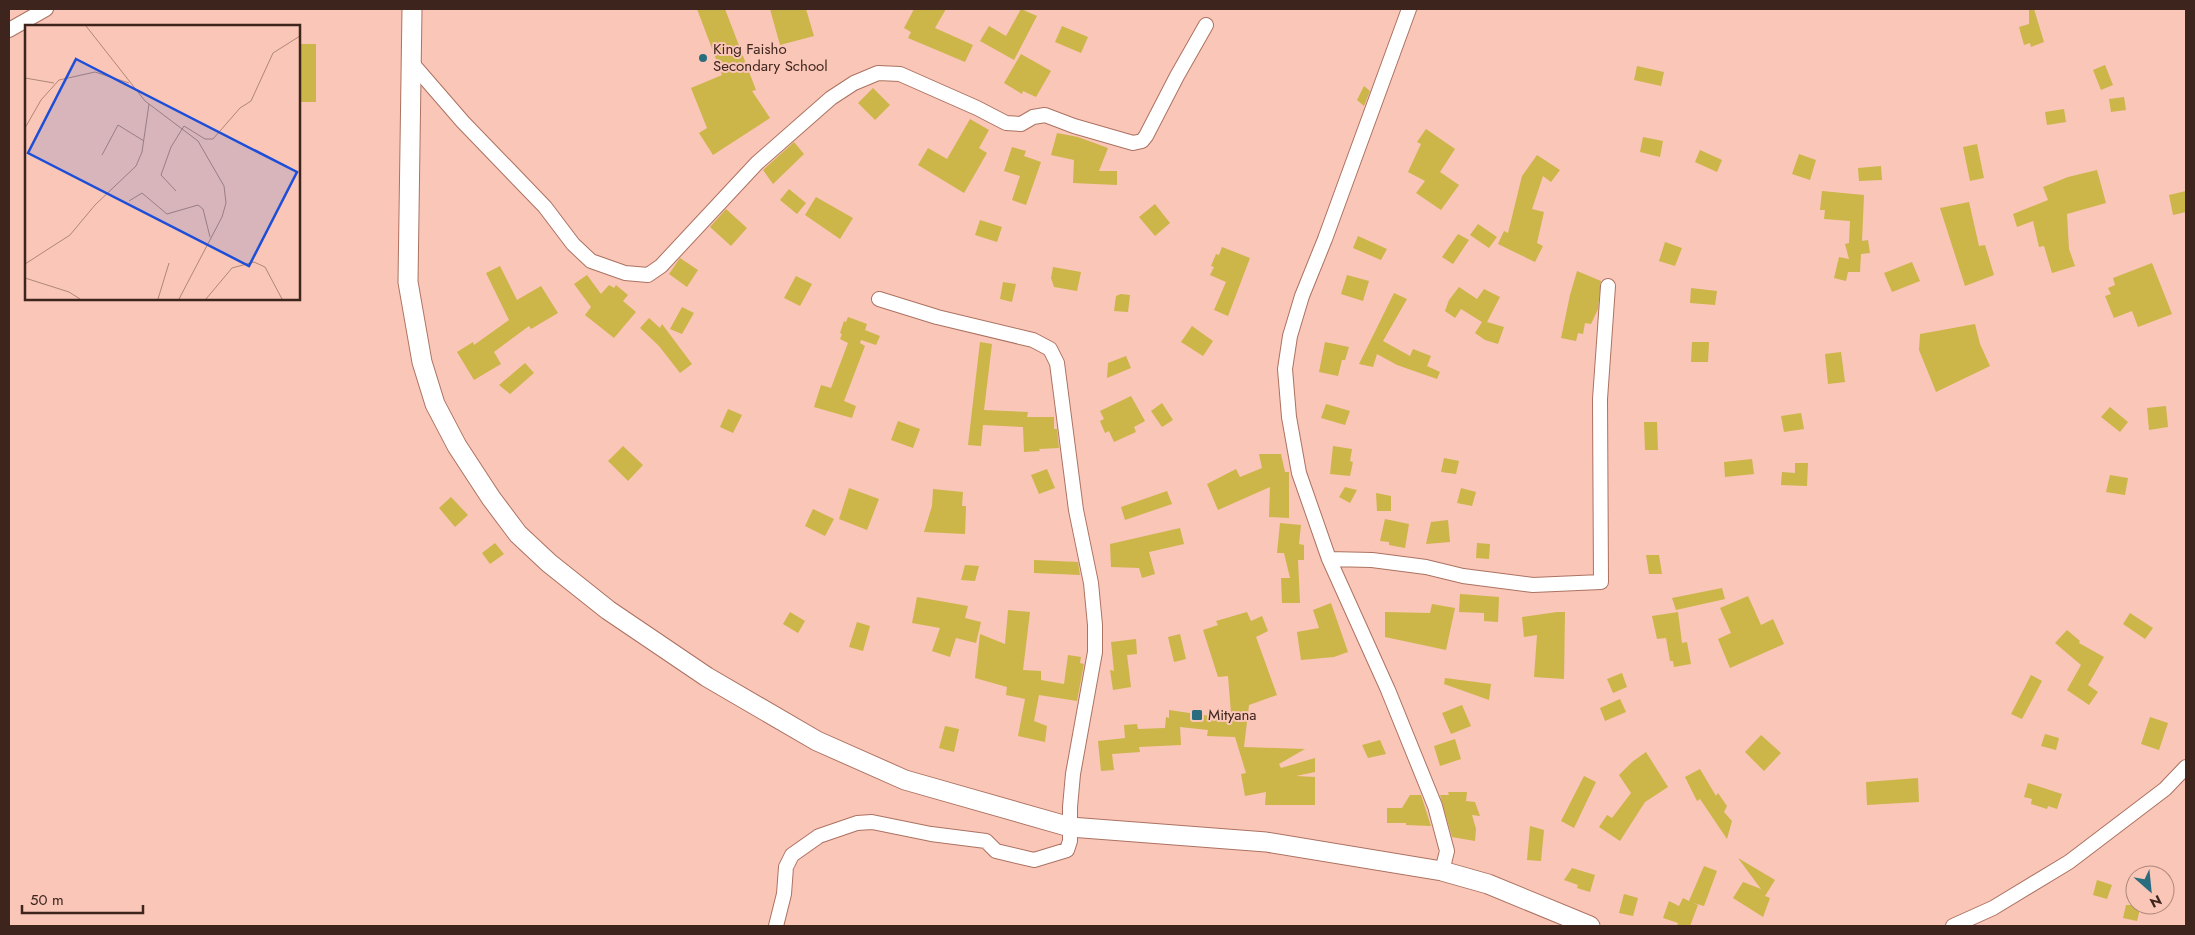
<svg xmlns="http://www.w3.org/2000/svg" width="2195" height="935" font-family="Jost,sans-serif">
  <style>
    .building { fill: #ccb549 }
    .lines { fill: none; stroke-linecap: round; stroke-linejoin: round }
    .street-casing { stroke: #ac7261; stroke-width: 16 }
    .secondary-casing { stroke: #ac7261; stroke-width: 21 }
    .street { stroke: #fff; stroke-width: 14 }
    .secondary { stroke: #fff; stroke-width: 19 }
    .poi-dot { fill: #2a6d7e; stroke: #fac6b7; stroke-width: 2 }
    .labels { text-anchor: middle; dominant-baseline: central; stroke-width: 4; stroke-linejoin: round; paint-order: stroke }
    .poi-label { font-size: 15px; fill: #3d251e; stroke: #fac6b7; text-anchor: start }
    .inset-road { fill: none; stroke: #ae867a; stroke-width: 1 }
    .view { fill: #1d4ed8; fill-opacity: 0.15; stroke: #1d4ed8; stroke-width: 2.5 }
    .inset-edge { fill: none; stroke: #3d251e; stroke-width: 2.5 }
  </style>
  <rect width="100%" height="100%" fill="#fac6b7"/>
  <path class="building" d="M697,9H725L756,90L752,91L770,118L713,155L699,133L707,128L691,88L722,75Z
    M770,9H806L814,36L780,45Z
    M914,9H946L935,28L973,45L965,62L908,38L911,32L904,28Z
    M1021,9L1037,16L1014,60L980,41L989,26L1006,36Z
    M2029,9H2034L2044,42L2031,47L2030,43L2024,45L2019,27L2029,24Z
    M1062,26L1088,37L1081,53L1055,42Z
    M299,44H316V102H299Z
    M1021,54L1051,71L1036,97L1023,91L1022,94L1004,83Z
    M2105,65L2113,85L2101,90L2093,70Z
    M1637,66L1664,72L1661,86L1634,80Z
    M1364,86L1370,91L1364,106L1357,100Z
    M873,88L890,105L875,120L858,103Z
    M2124,97L2126,110L2111,112L2109,99Z
    M2064,109L2066,122L2047,125L2045,112Z
    M970,119L989,130L979,148L987,153L964,193L918,165L928,148L947,159Z
    M1426,129L1455,149L1440,172L1459,185L1441,210L1416,193L1425,181L1408,172L1421,144L1417,142Z
    M1057,133L1078,137L1108,148L1099,171H1117V185L1073,183L1074,160L1051,155Z
    M1643,137L1663,141L1660,157L1640,152Z
    M794,142L804,154L773,184L763,170Z
    M1977,144L1984,178L1970,181L1963,147Z
    M1012,147L1026,151L1024,156L1041,162L1026,205L1012,200L1020,176L1004,171Z
    M1700,150L1722,160L1717,172L1695,162Z
    M1799,154L1816,160L1810,180L1792,174Z
    M1537,155L1560,170L1551,182L1543,176L1532,209L1544,212L1537,243L1543,246L1535,262L1498,244L1504,231L1508,233L1522,176Z
    M1881,166L1882,180L1859,181L1858,168Z
    M2097,170L2106,203L2067,214L2069,249L2075,266L2052,273L2044,246L2039,247L2033,221L2017,227L2013,214L2048,200L2043,187L2068,177Z
    M789,189L806,203L797,214L780,200Z
    M1822,191L1864,195L1862,241L1868,240L1870,253L1861,254L1860,272H1848L1846,281L1834,278L1839,257L1849,259L1845,244L1849,243L1850,221L1824,219L1825,210H1820Z
    M2186,191V212L2173,215L2169,195Z
    M816,197L853,218L840,239L805,215Z
    M1969,202L1979,246L1985,245L1994,275L1965,286L1940,208Z
    M1155,204L1170,223L1155,236L1139,217Z
    M726,209L747,228L731,246L710,227Z
    M980,220L1002,227L997,242L975,235Z
    M1478,224L1497,237L1489,248L1470,235Z
    M1458,234L1469,240L1453,264L1442,257Z
    M1358,236L1387,249L1381,260L1353,248Z
    M1665,242L1682,248L1675,266L1659,261Z
    M1222,247L1250,258L1228,316L1214,310L1226,282L1210,275L1214,267L1211,266L1216,254L1219,255Z
    M680,258L698,270L687,287L669,274Z
    M1912,262L1920,281L1892,292L1884,273Z
    M2152,263L2172,314L2138,327L2132,311L2114,318L2105,296L2111,294L2108,288L2115,285L2113,278Z
    M500,266L517,300L541,286L558,313L531,329L529,326L494,352L501,364L474,380L457,352L473,342L474,345L509,320L486,273Z
    M1053,267L1081,272L1077,291L1054,287L1051,278Z
    M1577,271L1601,281L1598,309L1591,324L1585,323L1583,334L1578,333L1576,341L1561,338L1570,295Z
    M587,275L601,294L609,285L614,288L616,285L628,295L623,301L636,312L614,338L585,315L591,307L574,284Z
    M1347,275L1369,281L1363,301L1341,294Z
    M796,276L812,284L800,306L784,298Z
    M1003,282L1016,284L1012,302L1000,299Z
    M1459,287L1477,299L1484,289L1500,297L1487,322L1504,327L1498,344L1485,340L1475,333L1482,322L1461,309L1455,318L1445,311L1449,300Z
    M1691,288L1717,291L1715,305L1690,303Z
    M1394,293L1407,299L1383,341L1410,356L1413,349L1431,356L1427,366L1440,372L1437,379L1397,365L1377,354L1373,367L1359,364Z
    M1121,294L1130,295L1128,312L1114,311L1116,296Z
    M682,307L694,313L682,334L670,329Z
    M848,317L867,324L865,330L880,336L876,345L861,340L860,343L865,346L844,401L856,406L852,418L814,407L821,385L831,388L848,343L840,339L842,334L840,333L844,321L846,322Z
    M649,318L660,328L662,324L692,364L680,373L659,346L640,328Z
    M1975,324L1980,344L1990,366L1936,392L1919,350L1920,334Z
    M1192,326L1213,341L1203,356L1181,342Z
    M980,342L992,344L984,410L1028,412L1027,417H1054V429H1057L1059,448L1039,449L1040,451L1024,452L1023,427L983,425L981,446L968,445Z
    M1325,342L1349,347L1345,360H1342L1338,376L1319,372Z
    M1692,342H1709L1708,362H1691Z
    M1841,352L1845,382L1828,384L1825,354Z
    M1126,356L1131,368L1107,378L1108,363Z
    M525,363L534,373L510,394L499,385Z
    M1131,396L1145,421L1134,427L1136,432L1114,442L1109,431L1105,433L1100,421L1104,419L1100,411Z
    M1162,403L1173,420L1162,427L1151,411Z
    M1326,404L1350,411L1345,425L1321,418Z
    M2166,406L2168,427L2149,430L2147,408Z
    M2110,407L2128,422L2120,432L2101,417Z
    M728,409L742,415L733,433L720,427Z
    M1801,413L1804,429L1784,432L1781,416Z
    M898,421L920,429L913,448L891,440Z
    M1644,422H1657L1658,450H1645Z
    M623,446L643,465L628,481L608,461Z
    M1333,446L1352,449L1350,461L1353,462L1350,476L1330,474Z
    M1259,454H1281L1285,472H1289V518L1269,517L1270,487L1218,510L1207,484L1236,469L1240,477L1262,468Z
    M1444,458L1459,461L1456,474L1441,472Z
    M1752,459L1754,474L1725,477L1724,462Z
    M1795,463H1808L1807,486L1781,485L1782,472L1795,473Z
    M1047,469L1055,488L1039,494L1031,475Z
    M2110,475L2128,478L2125,495L2106,492Z
    M1345,487L1357,490L1350,503L1339,497Z
    M849,488L879,499L867,530L839,519Z
    M1461,488L1476,492L1472,506L1457,503Z
    M933,489L963,492L962,506H966L965,534L924,532L932,506Z
    M1167,491L1172,504L1125,520L1121,507Z
    M1376,493L1391,496V511H1377Z
    M451,497L468,515L455,527L439,508Z
    M813,509L834,519L825,536L805,526Z
    M1385,519L1409,524L1405,548L1389,545V542L1380,541Z
    M1448,520L1450,542L1426,544L1431,522Z
    M1280,523L1301,525L1299,544L1304,545V560H1298L1300,603H1282L1281,578H1290L1284,553H1277Z
    M1180,528L1184,544L1149,552L1155,574L1142,578L1139,568L1111,567L1110,544Z
    M495,543L504,554L490,564L482,553Z
    M1477,543L1490,544L1489,559L1476,558Z
    M1646,555H1659L1662,574H1649Z
    M1034,560L1078,562L1080,575L1034,573Z
    M965,565L979,566L975,581L961,580Z
    M1722,588L1725,599L1676,610L1672,598Z
    M1460,594L1499,597L1498,622L1484,621V613L1459,612Z
    M1748,596L1761,625L1773,619L1784,644L1730,668L1718,639L1731,633L1720,608Z
    M917,597L968,606L965,618L981,622L976,643L956,638L950,657L932,651L940,628L912,623Z
    M1331,603L1348,652L1334,657L1301,660L1297,632L1319,628L1313,610Z
    M1432,604L1455,608L1446,650L1385,637V612L1430,613Z
    M1008,610L1030,612L1023,670L1041,671V680L1064,684L1068,655L1081,657L1080,663L1084,664L1077,701L1039,695L1034,721L1047,726L1045,742L1018,736L1025,699L1006,695L1007,687L975,678L980,634L1005,644Z
    M790,612L805,621L798,633L783,624Z
    M1247,612L1251,621L1262,616L1268,631L1256,637L1277,695L1249,705L1244,747L1305,749L1279,764L1281,768L1315,758V772L1296,776L1315,777V805H1265L1266,792L1245,796L1241,774L1246,773L1235,737L1207,736L1208,730L1180,727L1181,745L1139,747L1140,752L1112,754L1114,770L1101,771L1098,741L1125,738L1124,725L1137,724L1138,729L1165,728L1166,717L1169,718V710L1210,716V714L1218,715V711L1231,713L1228,676L1218,677L1203,630L1218,625L1216,621Z
    M1557,612H1565L1564,679L1534,677L1537,635L1524,637L1522,617Z
    M1678,612L1682,643L1687,642L1691,664L1674,667L1673,661H1670L1666,638L1657,639L1652,616Z
    M2130,613L2153,628L2145,639L2123,624Z
    M857,622L870,626L863,651L849,647Z
    M2067,630L2080,641L2079,643L2104,657L2088,685L2098,692L2089,705L2067,690L2081,665L2055,643Z
    M1180,634L1186,659L1174,662L1168,637Z
    M1136,639L1137,654L1127,655L1131,687L1113,690L1110,670L1114,671L1111,642Z
    M1622,673L1627,687L1613,693L1607,679Z
    M2031,675L2042,681L2022,719L2011,714Z
    M1445,678L1491,684L1489,700L1444,684Z
    M1620,699L1626,712L1605,721L1600,708Z
    M1462,705L1471,726L1451,734L1442,713Z
    M2150,717L2168,723L2159,750L2141,744Z
    M945,726L959,729L954,752L939,748Z
    M2045,734L2059,738L2056,750L2041,746Z
    M1761,735L1781,753L1764,771L1745,752Z
    M1455,739L1461,759L1440,766L1434,746Z
    M1380,740L1386,754L1368,758L1362,745Z
    M1646,752L1668,787L1645,802L1620,841L1599,827L1607,815L1612,818L1631,793L1619,775L1632,762Z
    M1700,769L1716,796L1718,793L1727,806L1724,812L1732,821L1727,839L1700,799L1697,801L1685,777Z
    M1584,776L1596,782L1574,828L1561,821Z
    M1918,778L1919,802L1867,805L1866,782Z
    M2028,783L2062,794L2057,809L2048,806L2047,809L2031,804L2032,799L2024,797Z
    M1448,792H1467L1466,801L1475,802L1480,816L1472,815L1476,829L1475,841L1452,837L1440,795H1449Z
    M1410,795H1421L1431,826L1406,825V823H1387V808H1402Z
    M1530,826L1544,830L1541,861L1527,860Z
    M1738,858L1775,880L1765,896L1770,898L1763,917L1733,898L1743,882L1761,889Z
    M1704,866L1717,871L1704,906L1693,903L1698,905L1690,926H1677L1678,923L1663,918L1669,901L1679,906L1683,898L1689,901Z
    M1572,868L1595,875L1590,892L1577,888L1578,885L1564,880Z
    M2097,880L2112,885L2107,899L2093,895Z
    M1624,894L1638,898L1633,916L1619,913Z
    M2126,905H2141L2137,921L2123,918Z"/>
  <g class="lines">
    <defs>
      <path id="street" d="M1409,9L1325,239L1302,296L1290,336L1285,369L1289,417L1299,473L1329,559L1388,690L1435,806L1447,851L1442,871
        M9,30L46,9
        M411,62L463,122L545,207L573,244L591,261L625,273L648,275L661,266L757,163L831,98L854,83L878,73L900,74L977,108L1006,123L1021,124L1033,117L1045,115L1074,126L1133,143L1142,141L1146,136L1177,76L1206,25
        M1329,559L1372,560L1426,567L1463,576L1533,585L1601,582L1600,399L1608,286
        M776,926L784,894L786,867L792,855L819,836L857,823L872,822L931,834L986,841L996,851L1034,860L1067,850L1070,841V807L1073,774L1095,652V625L1091,583L1076,510L1057,363L1050,349L1033,340L937,317L879,299
        M1953,926L1993,908L2069,862L2165,789L2186,767"/>
      <path id="secondary" d="M412,9L408,282L422,362L435,404L457,446L491,498L518,534L549,563L608,610L707,677L817,741L905,780L1070,827L1266,842L1442,871L1488,884L1590,926"/>
    </defs>
    <use href="#street" class="street-casing"/>
    <use href="#secondary" class="secondary-casing"/>
    <use href="#street" class="street"/>
    <use href="#secondary" class="secondary"/>
  </g>
  <g class="poi-dot">
    <circle cx="703" cy="58" r="5"/>
    <rect x="1191" y="709" width="12" height="12" rx="2.5"/>
  </g>
  <g class="labels">
    <g class="poi-label">
      <text x="713" y="49">King Faisho<tspan x="713" dy="17">Secondary School</tspan></text>
      <text x="1208" y="715">Mityana</text>
    </g>
  </g>
  <g transform="translate(25 25)">
    <rect width="275" height="275" fill="#fac6b7"/>
    <path class="inset-road" d="M61,1L120,76L173,116L199,161L201,178L197,192L154,274M0,53L29,58M0,103L16,75L34,55L70,47L104,58M77,130L93,100L119,116M151,166L136,150L146,122L159,101L180,114H188L215,83L226,76L248,28L275,11M104,176L117,168L142,189L173,180L178,184L185,212M0,239L45,210L70,180L111,141L117,127L124,79M0,253L44,267L55,274M133,274L144,238M181,274L207,243L229,237L240,242L257,274"/>
    <path class="view" d="M51,34L272,147L224,241L3,128Z"/>
    <rect width="275" height="275" class="inset-edge"/>
  </g>
  <rect width="2195" height="935" fill="none" stroke="#3d251e" stroke-width="20"/>
  <g transform="translate(2150 890) rotate(153)"><circle r="24" fill="#fac6b7" stroke="#ae867a"/>
  <path d="M0-4L9 19L0 12L-9 19Z" fill="#2a6d7e"/>
  <text y="-8" font-size="14" font-weight="bold" text-anchor="middle" fill="#3d251e">N</text>
  </g>
  <path d="M22 905v8h121v-8" fill="none" stroke="#3d251e" stroke-width="2.5"/>
  <text x="30" y="905" font-size="15" fill="#3d251e" stroke="#fac6b7" stroke-width="4" paint-order="stroke">50 m</text>
</svg>
